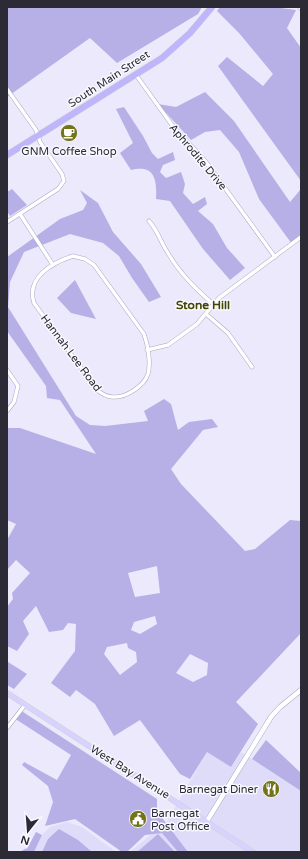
<svg xmlns="http://www.w3.org/2000/svg" width="308" height="859" font-family="'Varela Round',sans-serif">
  <style>
    .built { fill: #dfdcfa }
    .green { fill: #b6b0e7; fill-rule: evenodd }
    .lines { fill: none; stroke-linecap: round; stroke-linejoin: round }
    .street-casing { stroke: #aaa7c4; stroke-width: 4.5 }
    .secondary-casing { stroke: #aaa7c4; stroke-width: 5.5 }
    .primary-casing { stroke: #d0d0d3; stroke-width: 6 }
    .highway-casing { stroke: #d0d0d3; stroke-width: 7 }
    .street { stroke: #fff; stroke-width: 3.5 }
    .secondary { stroke: #fff; stroke-width: 4.5 }
    .primary { stroke: #d8d3fe; stroke-width: 5 }
    .highway { stroke: #beb5fd; stroke-width: 6 }
    .labels { text-anchor: middle; dominant-baseline: central; stroke-width: 3; stroke-linejoin: round; paint-order: stroke }
    .street-label { font-size: 11px; fill: #2b2a35; stroke: #f8f8fe }
    .poi-label { font-size: 11px; fill: #2b2a35; stroke: #f8f8fe }
    .neighbourhood-label { font-size: 12px; font-weight: bold; fill: #444403; stroke: #f8f8fe }
  </style>
  <rect width="100%" height="100%" fill="#ebe9fb"/>
  <path class="built" d="M207,752L231,767L241,752L301,791V852H188L166,823Z
    M67,822L82,827L116,852H34L42,835L50,827Z
    M160,827L182,852H130Z"/>
  <path class="green" d="M7,7H202L198,14L117,63L90,38L7,97Z
    M220,7H273L296,10L287,28L301,48V181L218,66L227,57L263,86L273,74L239,33L217,11Z
    M205,92L234,121L290,202L301,189V238L292,244L259,199L239,152L220,130L205,132L191,140L158,104L176,107Z
    M124,107L143,136L152,153L158,159L173,152L175,160L163,165L160,172L166,178L181,172L185,184L183,193L193,204L205,197L207,204L198,211L213,224L227,248L245,268L230,280L203,249L170,201L156,199C157,180 155,164 131,170L120,153L133,143L116,109Z
    M12,189L27,205L10,216L7,211V192Z
    M80,190L98,203L113,232L141,264L161,297L149,302L132,278L119,256L103,243L70,234L24,252L10,282L8,307L76,416L90,425L105,426L148,421L144,411L164,399L171,404L178,430L189,422L212,419L218,427L203,430L171,469L181,484L245,551L255,549L290,520L301,521V633L236,702L258,724L231,767L207,752L190,779L180,774L140,720L114,736L95,704L76,690L70,697L51,683L75,651L76,624L68,623L63,630L49,632L36,606L23,621L29,634L17,651L7,646V607L13,599L12,593L30,573L16,560L7,570V540L16,524L7,520V428H20L96,454L60,400L47,398L46,386L7,331V257L60,219L83,210L87,203ZM157,566L160,593L135,597L128,573ZM155,616L157,624L140,634L131,630L134,622ZM127,643L128,648L136,652L137,662L120,675L104,654L107,647ZM190,654L208,663L207,675L193,682L176,673Z
    M75,280L96,319L71,313L57,298Z
    M8,662L27,674L14,689L7,685Z
    M20,710L157,799V811L188,852H178L162,833L145,835L127,852H122L75,819L45,826L53,802L48,786L22,765L24,762L57,780L71,755L14,718Z
    M266,740L301,773V791L252,759Z
    M59,829L78,840L92,852H42L48,839Z
    M36,832L42,835L34,852H20L28,847Z
    M158,834L175,852H137Z"/>
  <g class="lines">
    <defs>
      <path id="street" d="M136,75L172,125L206,162L275,257
        M7,89L36,130L40,142L62,174L64,181L58,189L7,222
        M20,214L53,265
        M149,221C158,231 161,243 168,253C180,274 196,289 213,304
        M73,256L85,259L94,265L144,334C148,345 151,363 148,374C144,386 126,398 113,397C107,397 102,394 97,390L34,303C26,278 51,263 73,256Z
        M206,314L228,333L252,367
        M147,350L168,345L197,324L219,298L301,237
        M7,370L18,386L14,402L7,411
        M7,728L25,705"/>
      <path id="secondary" d="M300,7L301,8
        M207,821L271,717L280,707L301,690"/>
      <path id="primary" d="M7,693L253,852"/>
      <path id="highway" d="M7,155L162,58L190,33L212,7"/>
    </defs>
    <use href="#street" class="street-casing"/>
    <use href="#secondary" class="secondary-casing"/>
    <use href="#primary" class="primary-casing"/>
    <use href="#highway" class="highway-casing"/>
    <use href="#street" class="street"/>
    <use href="#secondary" class="secondary"/>
    <use href="#primary" class="primary"/>
    <use href="#highway" class="highway"/>
  </g>
  <defs>
    <symbol id="cafe-disc" viewBox="-11 -11 22 22"><circle r="9.5" fill="#73741a" stroke="#f8f8fe"/><path d="M-5.5-4.5H6V0H3Q3 3.5 0 3.5H-2.5Q-5.5 3.5-5.5 0ZM3-3.2v2h1.7v-2ZM-6 4.5H4V6H-6Z" fill="#fff"/></symbol>
    <symbol id="restaurant-disc" viewBox="-11 -11 22 22"><circle r="9.5" fill="#73741a" stroke="#f8f8fe"/><path d="M-5-6h1v4h1v-4h1v4h1v-4h1v5L-1.5 .5V6h-2V.5L-5-1ZM5-6V6H3V1.5H1.5Q1.5-4 5-6Z" fill="#fff"/></symbol>
    <symbol id="civic-disc" viewBox="-11 -11 22 22"><circle r="9.5" fill="#73741a" stroke="#f8f8fe"/><path d="M-.6-6.5H3V-4.5H.6V-3L4-1V1h2V6H-6V1h2V-1L-.6-3ZM-1.2 2.5V6h2.4V2.5Z" fill="#fff"/></symbol>
  </defs>
  <g fill-rule="evenodd">
    <use href="#cafe-disc" x="59" y="123" width="20" height="20"/>
    <use href="#restaurant-disc" x="261" y="779" width="20" height="20"/>
    <use href="#civic-disc" x="128" y="809" width="20" height="20"/>
  </g>
  <g class="labels">
    <g class="street-label">
      <text transform="translate(109 79) rotate(-33)">South Main Street</text>
      <text transform="translate(198 157) rotate(50)">Aphrodite Drive</text>
      <text transform="translate(71 353) rotate(53)">Hannah Lee Road</text>
      <text transform="translate(130 772) rotate(32)">West Bay Avenue</text>
    </g>
    <g class="poi-label">
      <text x="69" y="151">GNM Coffee Shop</text>
      <text x="258" y="789" text-anchor="end">Barnegat Diner</text>
      <text x="151" y="813" text-anchor="start">Barnegat<tspan x="151" dy="13">Post Office</tspan></text>
    </g>
    <g class="neighbourhood-label">
      <text x="203" y="305">Stone Hill</text>
    </g>
  </g>
  <rect width="308" height="859" fill="none" stroke="#2b2a35" stroke-width="16"/>
  <g transform="translate(28 831) rotate(197)" stroke="#f8f8fe" stroke-width="3" paint-order="stroke">
  <path d="M0-3L7 15L0 10L-7 15Z" fill="#2b2a35"/>
  <text y="-6" font-size="11" font-weight="bold" text-anchor="middle" fill="#2b2a35">N</text>
  </g>
</svg>
